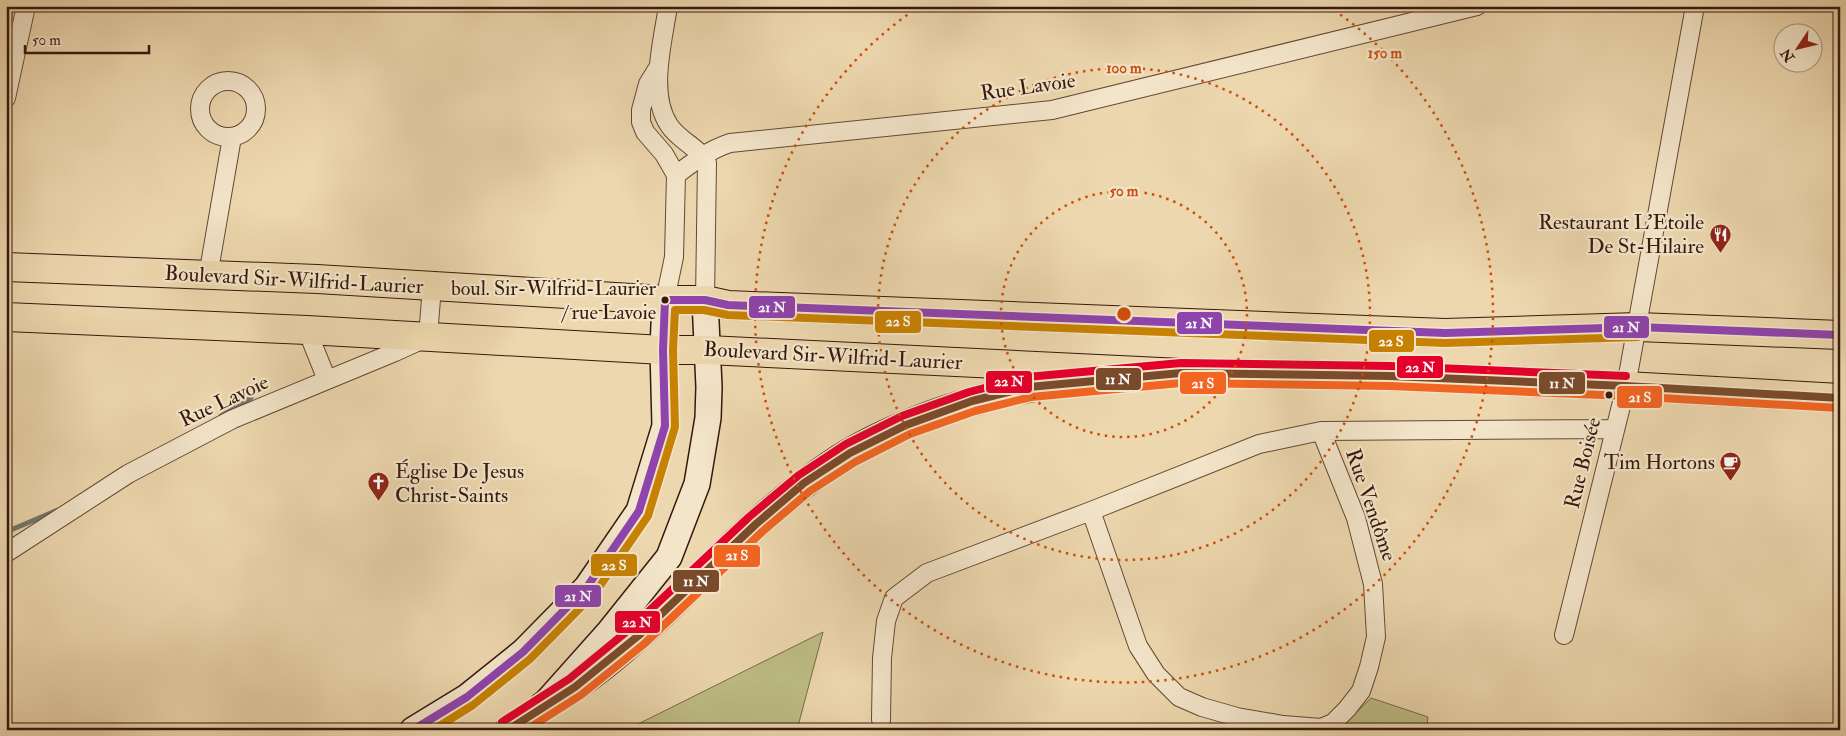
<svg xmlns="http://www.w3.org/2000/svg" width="1846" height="736" font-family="'IM FELL Double Pica',serif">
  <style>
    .green { fill: #bebd86; stroke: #7a6a49 }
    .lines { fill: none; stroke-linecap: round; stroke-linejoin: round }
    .stream { stroke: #72786e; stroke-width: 5 }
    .street-casing { stroke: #644834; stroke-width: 20 }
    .secondary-casing { stroke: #36180c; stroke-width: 28 }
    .primary-casing { stroke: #36180c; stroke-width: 30 }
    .street { stroke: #f3e5ca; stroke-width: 18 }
    .secondary { stroke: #f3e5ca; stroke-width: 25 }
    .primary { stroke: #edd7ae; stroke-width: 28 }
    .bus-1-casing { stroke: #f3e5ca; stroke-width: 11 }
    .bus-2-casing { stroke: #f3e5ca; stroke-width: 11 }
    .bus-3-casing { stroke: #f3e5ca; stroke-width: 11 }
    .bus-4-casing { stroke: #f3e5ca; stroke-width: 11 }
    .bus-5-casing { stroke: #f3e5ca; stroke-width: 11 }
    .bus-1 { stroke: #8e44ad; stroke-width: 8 }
    .bus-2 { stroke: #c78203; stroke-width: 8 }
    .bus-3 { stroke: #7a4b2a; stroke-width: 8 }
    .bus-4 { stroke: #f26522; stroke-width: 8 }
    .bus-5 { stroke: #e4002b; stroke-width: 8 }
    .ring { fill: none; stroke: #cd4f0c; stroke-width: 2.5; stroke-dasharray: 2.5 5 }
    .bus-dot { fill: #36180c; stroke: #f3e5ca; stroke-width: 2 }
    .labels { text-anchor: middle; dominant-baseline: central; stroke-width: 4.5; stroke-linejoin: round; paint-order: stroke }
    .bus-label { font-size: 20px; fill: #36180c; stroke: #f3e5ca; text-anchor: end }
    .street-label { font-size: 21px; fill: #36180c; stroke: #f3e5ca }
    .poi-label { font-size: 21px; fill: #36180c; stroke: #f3e5ca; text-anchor: end }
    .centre { fill: #cd4f0c; stroke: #f3e5ca; stroke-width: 2.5 }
    .ring-label { font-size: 15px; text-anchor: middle; font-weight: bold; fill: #cd4f0c; stroke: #f3e5ca; stroke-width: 4.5; stroke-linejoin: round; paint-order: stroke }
    .line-badge { stroke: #f3e5ca; stroke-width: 2 }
    .badge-label { font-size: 14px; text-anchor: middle; font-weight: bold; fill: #fff }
  </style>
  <rect width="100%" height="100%" fill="#edd7ae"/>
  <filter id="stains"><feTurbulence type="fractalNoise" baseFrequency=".004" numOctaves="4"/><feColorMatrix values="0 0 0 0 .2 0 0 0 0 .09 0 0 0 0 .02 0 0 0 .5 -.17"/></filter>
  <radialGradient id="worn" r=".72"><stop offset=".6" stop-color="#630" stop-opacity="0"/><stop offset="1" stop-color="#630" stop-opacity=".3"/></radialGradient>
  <path class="green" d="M823,632L797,730H626Z
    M1371,698L1428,717L1426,730H1338Z"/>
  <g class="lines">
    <path class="stream" d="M221,416L251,398
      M6,532L58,510"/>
    <defs>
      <path id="street" d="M668,6C663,41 648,94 669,125C679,141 699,147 707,163L705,300
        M659,66L648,84L641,110V122L645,132L664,154L676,175L674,257L665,300
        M200 109a28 28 0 1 1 56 0a28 28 0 1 1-56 0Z
        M6,98L26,6
        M676,175C693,162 709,150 730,143L1052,110L1477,6
        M208,276L232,137
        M307,330L327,380
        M1091,511L1138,646L1156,674L1179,697L1202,707L1237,717L1283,725L1321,728L1333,723L1347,709L1361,691L1369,667L1376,637L1373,584L1356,518L1321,431
        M6,553L128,474L233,419L395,352L428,337L432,286
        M1564,635L1626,386L1695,6
        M881,720L882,658L886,621L894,598L927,573L1091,511L1259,444L1321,431L1615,429"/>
      <path id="secondary" d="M413,730L467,697L523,652L587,587L639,511L665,426L663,350L665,300
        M508,730L543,706L609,632L669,557L697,484L708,418L709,387L705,300"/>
      <path id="primary" d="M6,267L317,279L665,300H705L728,305L1445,333L1638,327L1840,335
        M6,317L307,330L663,350H708L1181,373L1390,376L1626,386L1840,398
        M543,706C554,699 565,694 576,686C642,640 696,578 756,524C785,498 816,473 849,453C917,414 1002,388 1079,381"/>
    </defs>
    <use href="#street" class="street-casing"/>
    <use href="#secondary" class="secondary-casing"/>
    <use href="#primary" class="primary-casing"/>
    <use href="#street" class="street"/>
    <use href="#secondary" class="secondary"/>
    <use href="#primary" class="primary"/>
    <defs>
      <path id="bus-1" d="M413,730L467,697L523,652L587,587L639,511L665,426L663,350L665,300H705L728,305L1445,333L1638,327L1840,335"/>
      <path id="bus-2" d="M433,730L473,705L530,659L595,593L648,516L675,427L673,350L675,310H704L728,315L1445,343L1638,337"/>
      <path id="bus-3" d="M508,730L575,687L638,636L756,524L804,483L850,453L906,425L972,401L1029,387L1181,373L1390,376L1626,386L1840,398"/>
      <path id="bus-4" d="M526,730L581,695L644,644L763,531L810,491L855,462L910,434L975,411L1031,397L1181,383L1390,386L1626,396L1839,408"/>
      <path id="bus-5" d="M502,722L569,679L631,628L749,517L799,475L846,444L902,416L969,392L1027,377L1181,363L1390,366L1626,376"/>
    </defs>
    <use href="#bus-1" class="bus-1-casing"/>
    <use href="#bus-2" class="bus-2-casing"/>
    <use href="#bus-3" class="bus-3-casing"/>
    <use href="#bus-4" class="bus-4-casing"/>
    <use href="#bus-5" class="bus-5-casing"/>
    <use href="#bus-1" class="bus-1"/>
    <use href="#bus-2" class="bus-2"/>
    <use href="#bus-3" class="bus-3"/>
    <use href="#bus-4" class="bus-4"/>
    <use href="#bus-5" class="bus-5"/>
  </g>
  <g class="ring">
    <circle cx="1124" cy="314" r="123"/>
    <circle cx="1124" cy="314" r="246"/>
    <path d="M1328 6A369 369 0 1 1 920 6"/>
  </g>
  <defs>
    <symbol id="restaurant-pin" viewBox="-11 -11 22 30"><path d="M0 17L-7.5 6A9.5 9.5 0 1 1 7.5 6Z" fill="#8f2418" stroke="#f3e5ca"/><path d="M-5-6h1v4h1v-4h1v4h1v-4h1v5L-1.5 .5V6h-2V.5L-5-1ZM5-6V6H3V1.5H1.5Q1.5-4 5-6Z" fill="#fff"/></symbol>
    <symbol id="cafe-pin" viewBox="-11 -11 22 30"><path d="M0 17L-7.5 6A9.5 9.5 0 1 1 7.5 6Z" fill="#8f2418" stroke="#f3e5ca"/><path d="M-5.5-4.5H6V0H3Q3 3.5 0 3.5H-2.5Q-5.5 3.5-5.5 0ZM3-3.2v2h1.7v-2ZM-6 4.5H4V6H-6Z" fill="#fff"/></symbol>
    <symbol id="church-pin" viewBox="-11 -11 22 30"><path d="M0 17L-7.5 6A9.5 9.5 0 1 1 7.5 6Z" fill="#8f2418" stroke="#f3e5ca"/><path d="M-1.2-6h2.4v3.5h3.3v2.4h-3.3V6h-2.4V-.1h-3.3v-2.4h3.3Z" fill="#fff"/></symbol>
  </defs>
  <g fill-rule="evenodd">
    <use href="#restaurant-pin" x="1708" y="222" width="25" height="34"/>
    <use href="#cafe-pin" x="1718" y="450" width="25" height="34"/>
    <use href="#church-pin" x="366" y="470" width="25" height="34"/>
  </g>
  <g class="bus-dot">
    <circle cx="665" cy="300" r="4.5"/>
    <circle cx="1609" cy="395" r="4.5"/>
  </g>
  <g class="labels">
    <g class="bus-label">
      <text x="656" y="288">boul. Sir-Wilfrid-Laurier<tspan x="656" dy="24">/ rue Lavoie</tspan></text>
    </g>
    <g class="street-label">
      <text transform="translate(1028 87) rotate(-8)">Rue Lavoie</text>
      <text transform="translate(294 280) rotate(3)">Boulevard Sir-Wilfrid-Laurier</text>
      <text transform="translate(833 356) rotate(3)">Boulevard Sir-Wilfrid-Laurier</text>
      <text transform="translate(224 401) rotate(-25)">Rue Lavoie</text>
      <text transform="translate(1583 463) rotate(-76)">Rue Boisée</text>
      <text transform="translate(1371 505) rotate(71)">Rue Vendôme</text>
    </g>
    <g class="poi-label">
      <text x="1704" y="222">Restaurant L'Etoile<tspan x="1704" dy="24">De St-Hilaire</tspan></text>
      <text x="1715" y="462">Tim Hortons</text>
      <text x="395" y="471" text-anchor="start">Église De Jesus<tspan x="395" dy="24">Christ-Saints</tspan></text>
    </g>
  </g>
  <circle cx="1124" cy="314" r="8" class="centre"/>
  <g class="ring-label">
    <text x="1385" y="58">150 m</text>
    <text x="1124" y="73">100 m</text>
    <text x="1124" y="196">50 m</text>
  </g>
  <g class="line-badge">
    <rect x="748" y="295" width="48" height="24" rx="5" fill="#8e44ad"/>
    <rect x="874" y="310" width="48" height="24" rx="5" fill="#c78203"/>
    <rect x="1176" y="311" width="47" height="24" rx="5" fill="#8e44ad"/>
    <rect x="1603" y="315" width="47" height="24" rx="5" fill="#8e44ad"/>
    <rect x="1368" y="329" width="47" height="24" rx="5" fill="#c78203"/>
    <rect x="1396" y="355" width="48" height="24" rx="5" fill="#e4002b"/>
    <rect x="1095" y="367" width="47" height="24" rx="5" fill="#7a4b2a"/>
    <rect x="985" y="370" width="48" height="24" rx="5" fill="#e4002b"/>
    <rect x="1538" y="371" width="48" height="24" rx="5" fill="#7a4b2a"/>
    <rect x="1179" y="371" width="48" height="24" rx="5" fill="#f26522"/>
    <rect x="1616" y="385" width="47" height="24" rx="5" fill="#f26522"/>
    <rect x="713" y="544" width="48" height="24" rx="5" fill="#f26522"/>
    <rect x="590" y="553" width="48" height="24" rx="5" fill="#c78203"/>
    <rect x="672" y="569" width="48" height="24" rx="5" fill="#7a4b2a"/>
    <rect x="554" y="584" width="48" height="24" rx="5" fill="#8e44ad"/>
    <rect x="614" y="610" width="47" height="24" rx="5" fill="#e4002b"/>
  </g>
  <g class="badge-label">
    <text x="772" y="312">21 N</text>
    <text x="898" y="326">22 S</text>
    <text x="1199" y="328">21 N</text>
    <text x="1626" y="332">21 N</text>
    <text x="1391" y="346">22 S</text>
    <text x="1420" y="372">22 N</text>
    <text x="1118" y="384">11 N</text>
    <text x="1009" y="386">22 N</text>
    <text x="1562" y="388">11 N</text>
    <text x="1203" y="388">21 S</text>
    <text x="1640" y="402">21 S</text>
    <text x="737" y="560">21 S</text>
    <text x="614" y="570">22 S</text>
    <text x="696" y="586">11 N</text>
    <text x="578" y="601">21 N</text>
    <text x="637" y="627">22 N</text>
  </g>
  <rect width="1846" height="736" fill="none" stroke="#edd7ae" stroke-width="25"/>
  <rect x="8" y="8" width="1831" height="721" fill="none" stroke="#36180c" stroke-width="2.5"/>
  <rect x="12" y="12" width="1821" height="711" fill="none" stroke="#36180c"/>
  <g transform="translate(1798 48) rotate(235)"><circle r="24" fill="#f3e5ca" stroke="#a7937e"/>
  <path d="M0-4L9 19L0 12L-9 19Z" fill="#8f2418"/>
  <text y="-8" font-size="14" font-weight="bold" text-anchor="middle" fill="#36180c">N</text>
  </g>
  <path d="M25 45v8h124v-8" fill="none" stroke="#36180c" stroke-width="2.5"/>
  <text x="32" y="45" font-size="15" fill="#36180c" stroke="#f3e5ca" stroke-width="4" paint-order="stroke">50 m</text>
  <rect width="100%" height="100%" filter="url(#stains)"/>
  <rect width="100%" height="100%" fill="url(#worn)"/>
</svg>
